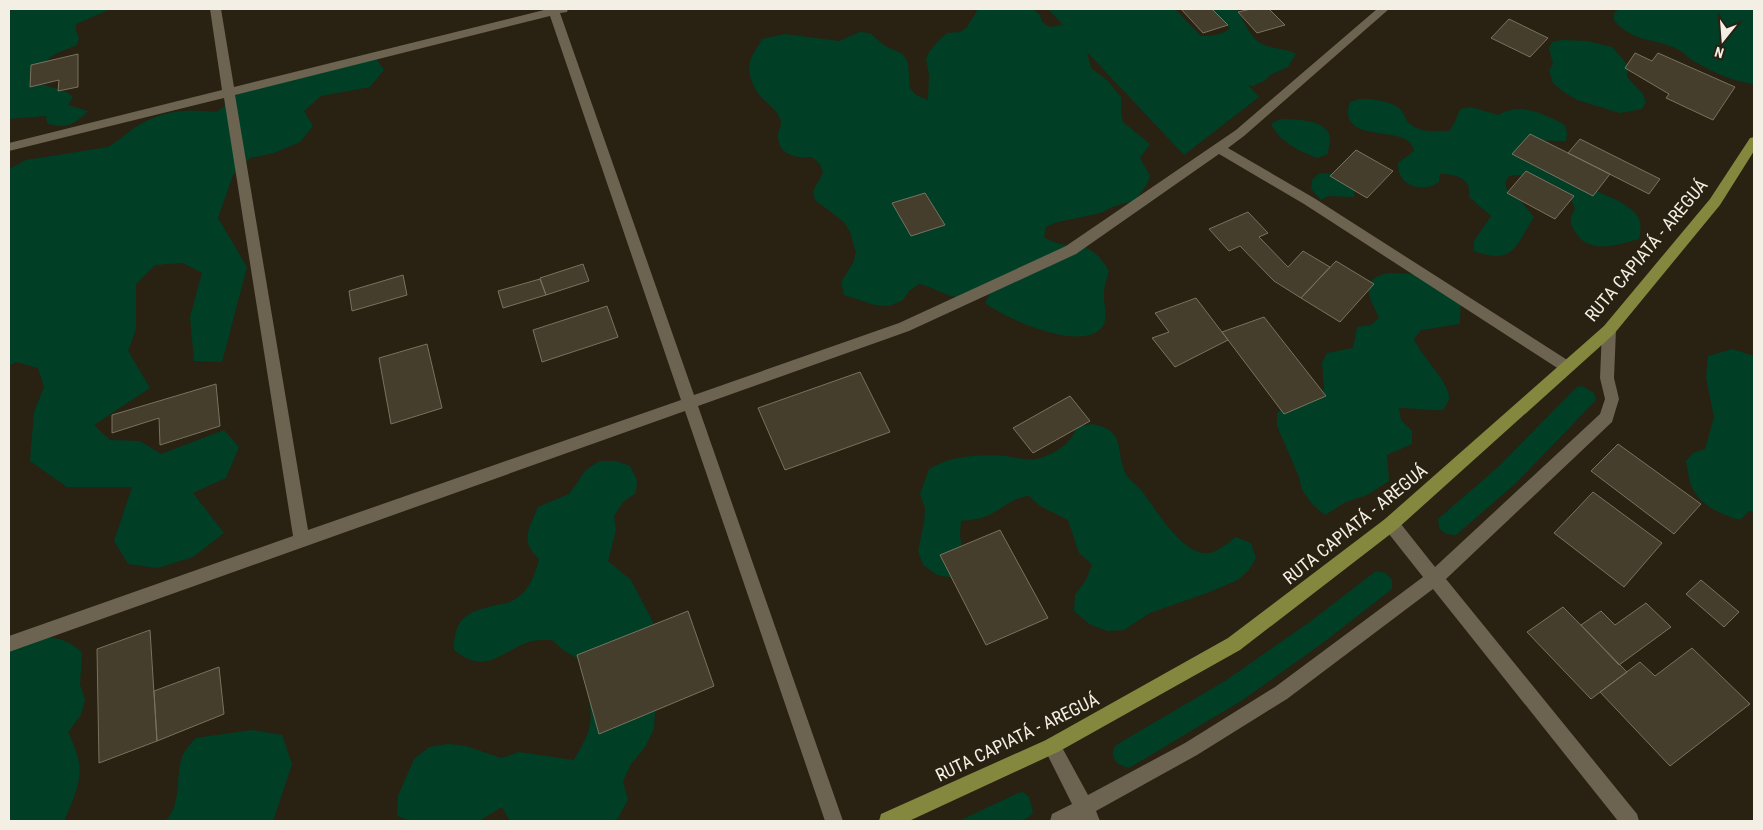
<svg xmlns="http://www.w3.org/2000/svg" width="1763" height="830" font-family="'Roboto Condensed',sans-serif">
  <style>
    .green { fill: #003f26 }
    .building { fill: #463e2d; stroke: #7a725f }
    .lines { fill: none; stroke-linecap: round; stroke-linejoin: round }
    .minor { fill: #6c6351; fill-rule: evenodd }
    .major { fill: #83883e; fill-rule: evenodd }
    .labels { text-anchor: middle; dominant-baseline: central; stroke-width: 4; stroke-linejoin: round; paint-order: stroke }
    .street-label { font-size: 18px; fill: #f4efe5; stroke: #292111 }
  </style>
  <rect width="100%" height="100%" fill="#292111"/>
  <path class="green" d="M9,9H111L76,24V31L79,38L77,45C55,54 40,57 38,83L67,92L73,97L68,105L88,111C76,124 64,130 47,123L46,116L9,119Z
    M978,9H1033L1040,15L1042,22L1050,27L1063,25L1048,9H1175L1201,36C1212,36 1220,35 1230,29L1212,9H1237C1243,20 1251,39 1262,44C1274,50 1284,47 1296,54L1288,67L1270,75L1264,81L1253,86L1248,85L1259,97L1184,155L1087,52L1091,68L1108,81L1121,97V114L1123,122L1150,144L1140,158L1150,176L1147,184L1136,200L1112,207L1101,213L1058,222L1046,227L1044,237C1072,255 1086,232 1109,271C1107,278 1104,286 1104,293C1103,303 1108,314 1104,324C1088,356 1004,318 985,303L989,295L984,288C976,291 965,297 957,297C945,296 934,287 919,284L909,291L903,300L889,306L875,305L844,295L841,282L853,263L856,253L850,232L844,222L815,200L813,191L823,173L820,164L812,157C798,159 778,155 778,136C778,130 783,125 780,118C776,110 768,104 762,98C754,90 747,74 750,62C751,55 759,46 762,39L785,34L839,41L860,32L870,33L885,46L903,54L908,63L910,88L916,95L928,100L929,75L926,59L929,52L940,39L947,33L960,32L967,27Z
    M1620,9H1754V84C1732,81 1712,72 1692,60C1687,57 1683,51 1677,49C1652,37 1633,43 1614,20V13Z
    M1562,40L1587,41L1612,47L1627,64V77L1643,94L1646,102L1642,109L1620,113L1577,100L1562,91L1553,83L1549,70L1553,64L1549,48L1552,42Z
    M375,57L384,70L370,87L321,96L304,111L313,126L300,142L274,153L250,158L233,175L218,218L247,267L222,362L194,361L190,317L202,273L183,263L155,265L136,284V329L128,351L150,388L94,425L110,440L140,441L161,454L224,430L239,447L226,478L193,493L224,533L193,557L158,568L128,564L114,541L132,487H67L30,461L34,412L44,387L38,368L16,362L9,366V169L26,160L108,147C117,142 122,137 130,131C159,110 183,109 217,112L250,83Z
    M1360,99C1372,99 1388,100 1399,108C1404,112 1405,120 1410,124C1420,133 1437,131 1449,131L1454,124L1460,109L1471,107L1498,115C1521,102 1544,114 1565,125L1567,133L1566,141C1553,142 1543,138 1531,143C1549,157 1567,172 1586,185C1601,195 1624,200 1636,214C1642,221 1641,230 1639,239C1616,245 1588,256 1574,230C1569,222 1570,217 1575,209C1569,185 1532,172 1509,176L1505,183L1508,193L1519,199L1534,217C1515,247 1514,265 1474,251V241L1491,216L1469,197C1472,178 1456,174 1440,174L1439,182C1422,194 1397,186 1398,163L1414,151C1413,147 1411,143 1408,141C1392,128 1337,141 1350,102Z
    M1280,119C1295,120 1327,118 1330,138C1330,143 1328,150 1328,154L1317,158C1299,151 1280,142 1271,124Z
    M1320,173L1333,174L1355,188L1354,197L1328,196L1321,200L1311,189L1312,180Z
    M1388,273C1412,274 1456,272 1460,304C1461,311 1460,318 1460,324L1421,330L1414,339C1421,356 1451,384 1449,399C1448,402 1445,407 1443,410C1428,411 1414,408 1399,408L1401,420L1412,431V444L1387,455L1389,481L1367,495L1346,502L1325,515L1312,504L1302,490L1299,477L1277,426V413L1288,405L1317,400L1324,388L1322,363L1327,353L1353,348L1357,327L1371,325L1379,318C1370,297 1357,280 1388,273Z
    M1732,349L1754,356V512L1749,511L1740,520C1722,515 1704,507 1694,491C1689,484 1688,470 1686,461L1693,453L1705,449L1714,417L1706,378L1708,356Z
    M1582,386L1594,393L1596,400L1516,483L1456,535L1446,534L1439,528L1438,519L1498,467L1577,387Z
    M1092,424C1129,431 1113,450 1127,476C1130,481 1137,485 1141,490C1155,507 1185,562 1213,552C1221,549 1229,542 1236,537L1251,543L1256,558L1249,570L1238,580L1207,593L1150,613L1124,630L1107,631L1089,624L1074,611L1075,595L1086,580L1092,564L1079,553L1068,520L1040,506L1029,496C1012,498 1007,505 993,513C983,519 972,520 961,521L960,535L964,564L955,578L937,575L923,565L918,551L924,523L925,508L920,494L929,469C952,455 979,455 1005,456C1014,457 1027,461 1036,459C1055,454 1070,445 1077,427Z
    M599,461H616L630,466L637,480L636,493L623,502L614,516L616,531L608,561L631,580L653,622L654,639L633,685L655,711L654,729L645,747L631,764L623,781L628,800L618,818L614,821H510L502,807L479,821H411L397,816L398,796L414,759L429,747L448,744L466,746L501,758L519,752L574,760C579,750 588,737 590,725C593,706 585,679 580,660L563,650L552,640C545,640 535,640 528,642C498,654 486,675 454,650C454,620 465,612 493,606C499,604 507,604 512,601C528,593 535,576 539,559C519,540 529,530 538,507L569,494L586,470Z
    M1376,571L1386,573L1392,580V589L1324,642L1241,701L1129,768L1118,764C1113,757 1110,753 1116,745L1225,681L1311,621Z
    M41,637C59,638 70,640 82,653L80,685L85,699L81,715L68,732C72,741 76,749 78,758C84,779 72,802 64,821H9V651L23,643Z
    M252,730L282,735L292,764L273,821H165C182,806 175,778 182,757C184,750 191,744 196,738Z
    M1023,792L1029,797L1033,812L1029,817L1021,821H959L1018,793Z"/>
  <path class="building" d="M1181,9H1212L1228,25L1203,33Z
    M1251,9H1269L1285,25L1257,33L1238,12Z
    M1509,19L1548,38L1530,57L1491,38Z
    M1635,53L1652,61L1658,53L1735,87L1713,120L1666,98L1669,94L1625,68Z
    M78,54V87L58,91L59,80L30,87L31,65Z
    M1530,134L1610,174L1593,196L1512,154Z
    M1580,139L1660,179L1649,194L1568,153Z
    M1356,150L1393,171L1367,198L1330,176Z
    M1526,171L1574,196L1555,219L1507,193Z
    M925,193L945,225L911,236L892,203Z
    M1248,212L1268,233L1259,237L1288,267L1303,251L1330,267L1301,298L1274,281L1240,246L1229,251L1209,229Z
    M1336,261L1374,284L1340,322L1301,298Z
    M583,264L589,281L546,295L540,278Z
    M403,275L407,295L352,311L349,291Z
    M540,279L546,295L503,308L498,291Z
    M1196,298L1228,340L1175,367L1152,338L1169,332L1155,313Z
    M607,306L618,337L542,362L533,330Z
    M1264,317L1326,396L1284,414L1222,332Z
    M427,344L442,408L391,424L379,358Z
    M860,372L890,432L785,470L758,408Z
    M216,384L220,426L160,445L159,418L112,433V415Z
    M1070,396L1090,421L1033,453L1013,428Z
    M1618,444L1701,504L1674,534L1591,471Z
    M1593,492L1662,543L1624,587L1554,533Z
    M1000,530L1048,618L986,645L940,555Z
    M1701,580L1739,612L1724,627L1686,594Z
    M1646,603L1671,627L1619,665L1581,625L1601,611L1615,625Z
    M1563,607L1627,672L1591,699L1527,632Z
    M688,611L714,686L599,734L577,655Z
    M150,630L157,741L99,763L97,649Z
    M1692,648L1750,704L1670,766L1600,692L1640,662L1655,676Z
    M219,667L224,714L157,741L154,691Z"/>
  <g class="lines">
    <path class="minor" d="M210,9H221L234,87L548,9H568L567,12L560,13L694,395L899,323L1066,246L1236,130L1377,9H1389L1244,136L1228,148L1314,198L1572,363L1574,367L1572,371L1567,373L1562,371L1304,204L1219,154L1076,254L909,331L698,406L843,821H825L685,411L9,652V636L293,536L224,98L9,151V143L222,90ZM550,16L681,400L308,530L235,95Z
      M1609,324L1614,326L1616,330L1614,378L1619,399L1612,422L1446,579L1637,814L1639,821H1618L1433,589L1287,699L1197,755L1096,811L1100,821H1081L1080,820L1050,821L1052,814L1072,804L1043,746L1046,740L1052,737L1058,740L1088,795L1185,743L1275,687L1423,577L1385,529L1383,524L1385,519L1391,517L1397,519L1435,567L1600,414L1605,399L1600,378L1602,330L1604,326Z"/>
    <path class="major" d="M1754,137V151L1720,205L1614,334L1397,529L1240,650L1058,752L909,821H879L881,814L1046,740L1228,638L1385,519L1604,326L1710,199L1750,138Z"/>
  </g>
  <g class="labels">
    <g class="street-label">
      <text transform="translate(1646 250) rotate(-50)">RUTA CAPIATÁ - AREGUÁ</text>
      <text transform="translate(1355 524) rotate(-39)">RUTA CAPIATÁ - AREGUÁ</text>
      <text transform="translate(1017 737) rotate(-26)">RUTA CAPIATÁ - AREGUÁ</text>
    </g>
  </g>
  <rect width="1763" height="830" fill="none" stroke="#f4efe5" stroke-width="20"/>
  <g transform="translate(1723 40) rotate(197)" stroke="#292111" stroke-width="4" paint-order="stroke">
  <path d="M0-4L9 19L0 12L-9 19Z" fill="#f4efe5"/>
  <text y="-8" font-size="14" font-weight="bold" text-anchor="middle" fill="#f4efe5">N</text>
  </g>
</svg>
